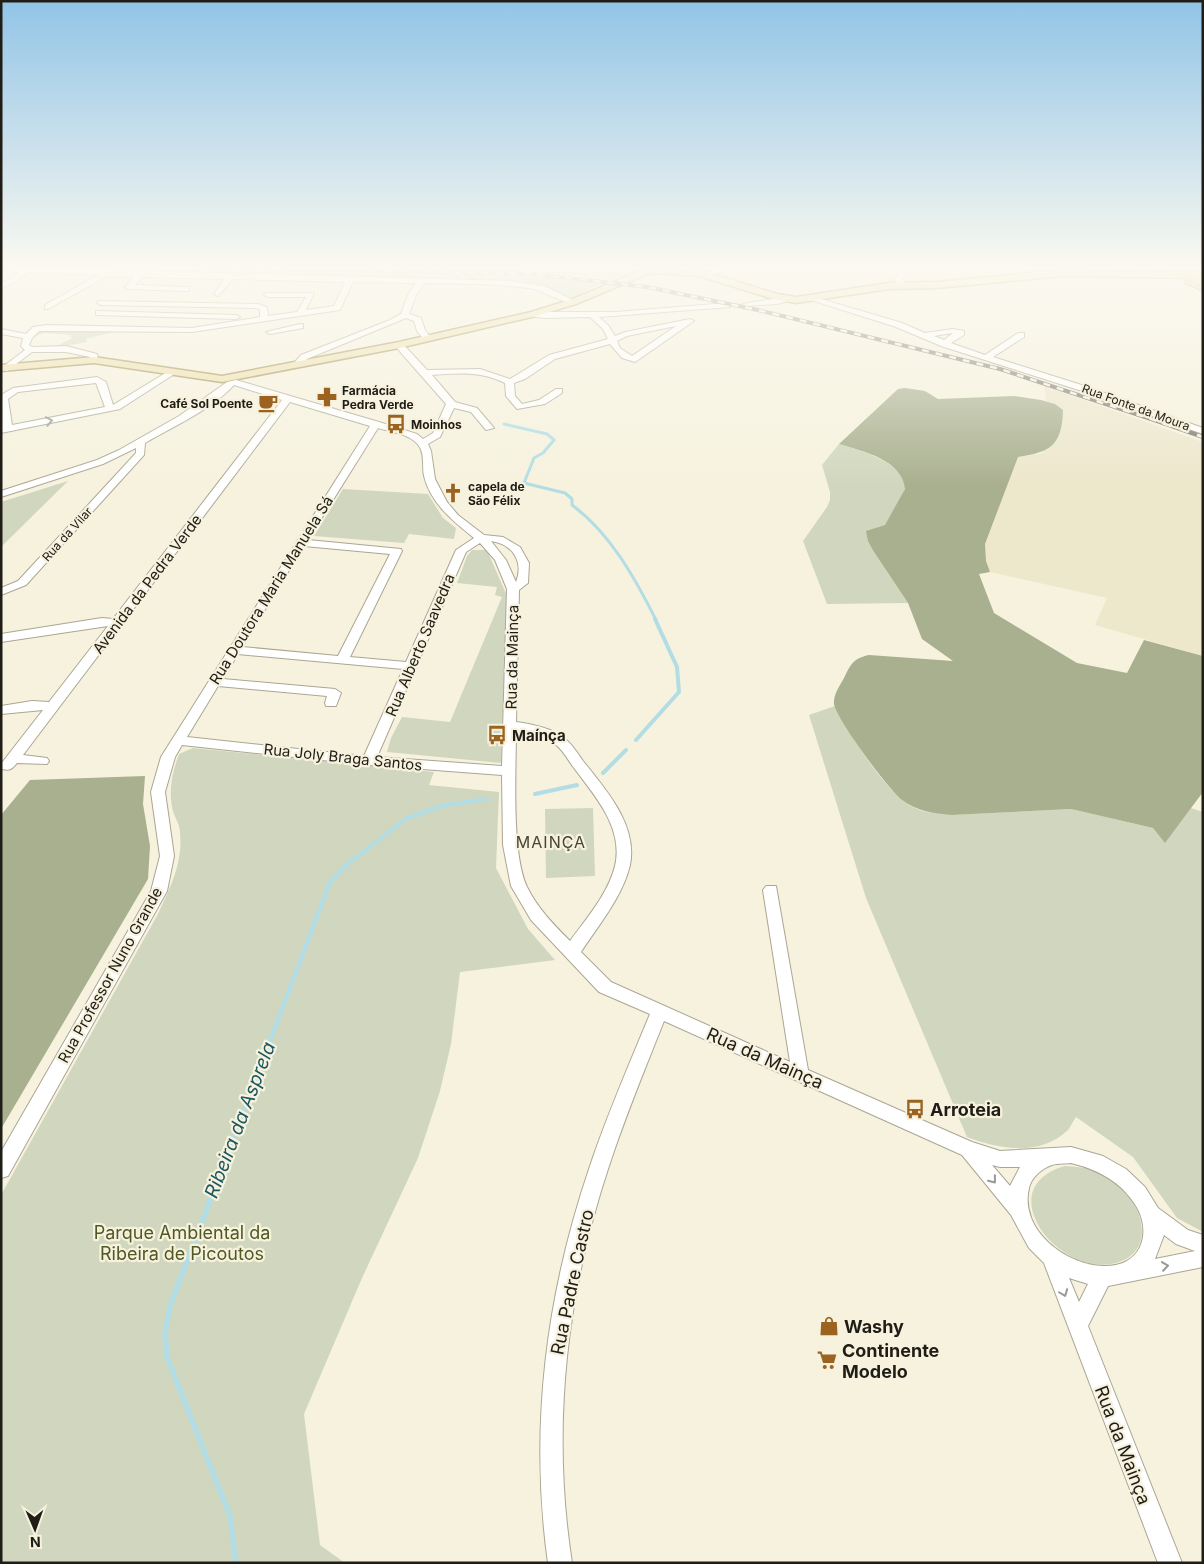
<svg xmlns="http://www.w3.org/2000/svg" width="1204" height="1564" font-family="Inter,sans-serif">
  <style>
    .built { fill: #ede7cc }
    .green { fill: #d1d7be }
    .forest { fill: #a9b08f }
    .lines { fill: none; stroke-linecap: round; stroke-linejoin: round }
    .stream-far4 { stroke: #b2dde5; stroke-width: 2.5 }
    .stream-far3 { stroke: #b2dde5; stroke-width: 3 }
    .stream-far2 { stroke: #b2dde5; stroke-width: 4 }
    .stream-far1 { stroke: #b2dde5; stroke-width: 4.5 }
    .stream { stroke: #b2dde5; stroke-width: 5.5 }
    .minor-casing { stroke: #aba694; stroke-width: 2 }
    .major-casing { stroke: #9e8d50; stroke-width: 3 }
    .highway-casing { stroke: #9e8d50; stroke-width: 2 }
    .minor { fill: #fff; fill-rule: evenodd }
    .major { fill: #eedfa9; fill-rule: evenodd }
    .highway { fill: #e3ca6f; fill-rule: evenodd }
    .rail-far1-casing { stroke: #7e7c6f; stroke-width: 4 }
    .rail-casing { stroke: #7e7c6f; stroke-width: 4.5 }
    .rail-far1 { stroke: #f6f2de; stroke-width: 2.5; stroke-dasharray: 7; stroke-linecap: butt }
    .rail { stroke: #f6f2de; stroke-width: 3; stroke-dasharray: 9; stroke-linecap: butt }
    .highway-bridge-casing { stroke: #9e8d50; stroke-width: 13; stroke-linecap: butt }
    .highway-bridge { stroke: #e3ca6f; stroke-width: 12 }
    .oneway { stroke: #9a9996 }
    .labels { text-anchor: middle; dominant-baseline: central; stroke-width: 4.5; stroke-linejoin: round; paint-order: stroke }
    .far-poi-label { font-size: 12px; font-weight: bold; fill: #1f1d16; stroke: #f6f2de; text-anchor: start }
    .far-street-label { font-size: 12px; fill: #1f1d16; stroke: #f6f2de }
    .street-label { font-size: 15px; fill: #1f1d16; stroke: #f6f2de }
    .poi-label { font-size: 15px; font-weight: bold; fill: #1f1d16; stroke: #f6f2de; text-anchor: start }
    .neighbourhood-label { font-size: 16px; letter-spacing: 1px; fill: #484434; stroke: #f6f2de }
    .near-street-label { font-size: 18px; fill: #1f1d16; stroke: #f6f2de }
    .near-poi-label { font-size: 18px; font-weight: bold; fill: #1f1d16; stroke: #f6f2de; text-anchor: start }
    .near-park-label { font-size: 18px; fill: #505823; stroke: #f6f2de }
    .near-water-label { font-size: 19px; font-style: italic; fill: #1c5761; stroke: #f6f2de }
  </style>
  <rect width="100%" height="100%" fill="#f6f2de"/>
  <path class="built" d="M1044,386L1203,442V656L1095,625L1107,598L990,572L986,561L985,544L1018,457L1043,453L1055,404L1046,401Z"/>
  <path class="green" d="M255,267H649L615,278L539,273Z
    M202,270L478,275L572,278L604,282L570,298L541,285L513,281L117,271Z
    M40,330L114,332L86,339L87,342L54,348L72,338L70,337L71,335L44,333L34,337Z
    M839,444C856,449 909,464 905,488C903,500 891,515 885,526L878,527L874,552L908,603L827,604L803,541L827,507L830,500V492L822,465Z
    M68,481L1,547V502Z
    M343,489L428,494L443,518L456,528L454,539L409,534L404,543L314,536Z
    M472,550H487L507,596L501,763L387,752L391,738L402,717L450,722L502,597L495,595L497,587L457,583L467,556Z
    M835,706C847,731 887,794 911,806C923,813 939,814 952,815L1071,809L1153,828L1165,842L1191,808L1203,812V1232L1177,1218L1133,1157L1076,1117C1073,1121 1071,1126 1068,1130C1040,1157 999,1149 967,1137L866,898L809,715Z
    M193,748L434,772L429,785L499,792L496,868L528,929L555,960L460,972L451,1044L440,1091L418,1158L362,1278L304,1414L320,1545L345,1563H1V1195L158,914C170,888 183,863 180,833C180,825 175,818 173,811C168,791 172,773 179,754Z
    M593,808L595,876L546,878L545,809Z
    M1065,1166C1084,1167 1101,1170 1116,1181C1139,1199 1159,1248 1119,1262C1061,1282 987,1188 1065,1166Z"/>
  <path class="forest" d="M905,388L925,391L938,399L1014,396L1041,400L1055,404L1063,410C1062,446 1050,452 1018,457L985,544L986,561L990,572L979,574L994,613L1077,663L1127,673L1144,640L1203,656V792L1165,843L1153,828L1071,809L952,815C935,814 916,811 902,800C888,789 837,720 834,704C833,694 841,684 845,676C851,663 855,658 869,655L953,661L922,639L908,603L874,552L868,541L866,531L885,525L905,489C903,460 862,451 839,444L898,389Z
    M145,776L143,804L150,846L148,879L1,1129V815L30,780Z"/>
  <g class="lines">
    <path class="stream-far4" d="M555,267L556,273"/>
    <path class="stream-far3" d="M504,424L547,434L554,440L543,453L534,458L524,483L565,493L572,499V505C610,533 635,578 656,620"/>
    <path class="stream-far2" d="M636,740L679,692L677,667L655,619
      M603,773L626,750
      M535,794L577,785
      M345,866L407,818L445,805L487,799"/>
    <path class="stream-far1" d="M219,1176L330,882L347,865"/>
    <path class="stream" d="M220,1174L170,1306L165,1334L167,1357L230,1516L236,1563"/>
    <defs>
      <path id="minor" d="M1,267L510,281L544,286L577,302C569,307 544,291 534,289C497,283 461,284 424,283L416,295L409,314L421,318L425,330L431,338L430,340H424L417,331L414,321L406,318L307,359L301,365H295L294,363L301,355L390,320L401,314L408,295L416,283L353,282L340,310L192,332L39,331L32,338L29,345L32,347L66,346L97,354L98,360L91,362L90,357L66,352H32L7,371L4,370V366L25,350L21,346L23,338L1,334V329L26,334L33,327L47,325L192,328L260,317V310L257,308L101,305L97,303L98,301L258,304L267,307L268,316L297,312L306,297H268L264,295L265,293H314L306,310L334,306L345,282L233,279L218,296L214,294L225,279L142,277L135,285L189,287V291H186L129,289L125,287L134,277L107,276L48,309H45V305L98,275L30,272L1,289V284L20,272L1,271Z
        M678,267H694L674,272V268Z
        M903,267H910L903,279L904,285L900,287L896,285L895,279Z
        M721,268H724V272L704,276L700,274Z
        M811,296L902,323L925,333L953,329L964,331V335L951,343L985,355L1018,333H1024V337L993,357L1091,388L1203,428V434L1085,392L941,346L896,327L811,300ZM953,333L944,340L934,336Z
        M785,297H788V301L777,304L746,306L742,304Z
        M727,303H730V307L599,317L608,325L615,336L625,332L690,319L694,321L635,362L622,358L610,344L555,359L525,379L514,383L515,396L522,404L539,400L556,389H562V393L545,404L517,409L506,396L505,383C482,371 457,373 432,375L455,402L477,408L494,428L486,430L471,412L454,408L440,437L428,444L431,451L435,479L447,502L458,515L484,535L503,537L520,547L529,563L528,583L519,590L516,722C531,724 547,727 560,735C570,741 576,751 583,761C606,790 638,825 630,865C623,896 598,926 581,952L611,982L790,1062L763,890L766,886H776L808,1070L972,1142L1000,1151L1071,1147L1103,1156L1126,1169L1145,1187L1158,1208L1188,1230L1203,1235V1267L1108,1286L1088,1326L1182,1563H1158L1044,1263L1029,1248L1011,1215L962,1155L664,1021C645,1069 625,1117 609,1166C566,1295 551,1428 572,1563H548C529,1428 546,1295 590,1166C607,1115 629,1065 650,1014L599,992L531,920L511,886L503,845L502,775L369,765L182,745L175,757L165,792L174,856L167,891L8,1176L1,1178V1152L151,891L160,856L151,792L161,757L370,426L290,402L23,755L47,758L49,761L47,764L17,763C12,769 10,771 2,769L1,764L43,710L1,714V706L32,701L49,702L108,626L1,642V634L102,618L113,619L282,400L234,385C211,410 174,426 145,443L144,455L26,585L1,595V588L18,581L136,453V448L103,464L1,497V491L97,460L119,450L179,416L227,382L236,380L379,422L417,434L423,439L433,433L446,404L396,347V343H402L427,370L480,369L510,379L549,355L608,339L603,329L590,317L544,318L530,316V312H616ZM676,326L632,356L620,348L617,341L627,336ZM378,428C391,432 411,434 419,446C425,454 422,467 424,476C431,504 453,521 474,538L456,550L406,662L350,657L402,551L401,549L308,540ZM491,541C513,544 524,562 516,582L506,560ZM480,543L495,560L507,589L502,766L377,757L466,552ZM304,546L390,554L338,656L242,647ZM238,654L403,669L364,756L187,737L218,686L327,696L325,703L326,706H336L341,693L335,689L223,679ZM516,730C530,732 544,735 555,744C563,750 568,760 574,768C595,796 624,828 615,866C608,894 586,919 570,941C554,925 538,909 527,887C511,852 516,770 516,730ZM1071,1163C1095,1169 1117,1179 1132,1200C1154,1228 1144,1268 1103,1266C1066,1265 1019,1230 1029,1188C1031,1178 1042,1168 1052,1165C1058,1163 1065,1164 1071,1163ZM992,1165L1000,1167H1020L1010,1186ZM1164,1235L1176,1244L1195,1251L1155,1259ZM1069,1278L1088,1284L1079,1302Z
        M99,311L236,315L240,317L236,319L96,315V311Z
        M300,324H303V328L270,334L266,332Z
        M172,369L179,371L120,409L1,433V395L13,388L97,377L106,382L113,405ZM96,383L105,407L12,425L8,399L18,392Z"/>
      <path id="major" d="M658,267L700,270L777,294L796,297L889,283L938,282L1061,270L1201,273L1203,278L1061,276L938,288L889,289L796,303L773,299L699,276L658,273L645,275L576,304L536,316L399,348L222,382L94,363L1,371V365L94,357L222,376L399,342L531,312L570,300L640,271Z"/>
      <path id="highway" d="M1155,267H1169L1173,271L1168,274Z
        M1189,278L1203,284V291L1185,283V279Z"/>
    </defs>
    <use href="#minor" class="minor-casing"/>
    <use href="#major" class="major-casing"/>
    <use href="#highway" class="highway-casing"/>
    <use href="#minor" class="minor"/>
    <use href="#major" class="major"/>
    <use href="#highway" class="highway"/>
    <defs>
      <path id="rail-far1" d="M188,267L533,274L647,287L758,310L1000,369L1166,424"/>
      <path id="rail" d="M1163,423L1203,437"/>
    </defs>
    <use href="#rail-far1" class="rail-far1-casing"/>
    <use href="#rail" class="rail-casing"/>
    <use href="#rail-far1" class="rail-far1"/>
    <use href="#rail" class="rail"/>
    <defs>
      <path id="highway-bridge" d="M1177,268L1203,280"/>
    </defs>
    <use href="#highway-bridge" class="highway-bridge-casing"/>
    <use href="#highway-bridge" class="highway-bridge"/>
  </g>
  <defs><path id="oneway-chevron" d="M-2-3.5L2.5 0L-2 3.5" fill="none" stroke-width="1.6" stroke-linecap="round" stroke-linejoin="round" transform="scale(1.25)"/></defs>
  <g class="oneway">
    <use href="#oneway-chevron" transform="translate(49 421) rotate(-11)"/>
    <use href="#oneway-chevron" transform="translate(993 1180) rotate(52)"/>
    <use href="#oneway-chevron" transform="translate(1165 1266) rotate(-8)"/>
    <use href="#oneway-chevron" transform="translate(1064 1293) rotate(69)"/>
  </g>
  <linearGradient id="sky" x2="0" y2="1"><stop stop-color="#92c4e7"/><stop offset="0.55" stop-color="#fbf9f0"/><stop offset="1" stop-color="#fbf9f0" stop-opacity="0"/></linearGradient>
  <rect width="1204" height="486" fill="url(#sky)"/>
  <defs>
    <symbol id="pharmacy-bare" viewBox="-9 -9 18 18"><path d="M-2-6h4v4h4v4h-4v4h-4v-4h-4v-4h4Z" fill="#9b631f" stroke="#f6f2de" stroke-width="2.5" paint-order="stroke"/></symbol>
    <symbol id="cafe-bare" viewBox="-9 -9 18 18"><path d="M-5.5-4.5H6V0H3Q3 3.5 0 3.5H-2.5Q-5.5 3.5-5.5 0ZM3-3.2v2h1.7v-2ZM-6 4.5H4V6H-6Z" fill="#9b631f" stroke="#f6f2de" stroke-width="2.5" paint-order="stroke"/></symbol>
    <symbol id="bus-bare" viewBox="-9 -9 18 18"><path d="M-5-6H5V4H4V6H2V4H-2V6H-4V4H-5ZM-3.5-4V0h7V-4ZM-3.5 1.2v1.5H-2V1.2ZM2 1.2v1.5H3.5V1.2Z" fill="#9b631f" stroke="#f6f2de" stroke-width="2.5" paint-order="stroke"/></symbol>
    <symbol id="church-bare" viewBox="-9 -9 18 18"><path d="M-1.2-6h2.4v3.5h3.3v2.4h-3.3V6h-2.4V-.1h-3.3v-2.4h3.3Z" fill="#9b631f" stroke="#f6f2de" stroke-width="2.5" paint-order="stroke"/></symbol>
    <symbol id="shop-bare" viewBox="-9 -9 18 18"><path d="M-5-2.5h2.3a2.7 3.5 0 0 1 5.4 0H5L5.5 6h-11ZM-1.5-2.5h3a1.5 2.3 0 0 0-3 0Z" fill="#9b631f" stroke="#f6f2de" stroke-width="2.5" paint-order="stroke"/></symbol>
    <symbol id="supermarket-bare" viewBox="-9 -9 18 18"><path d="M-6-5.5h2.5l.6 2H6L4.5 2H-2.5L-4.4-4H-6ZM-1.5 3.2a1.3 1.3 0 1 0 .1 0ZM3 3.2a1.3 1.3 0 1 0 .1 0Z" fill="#9b631f" stroke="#f6f2de" stroke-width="2.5" paint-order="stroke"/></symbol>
  </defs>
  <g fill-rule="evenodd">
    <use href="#pharmacy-bare" x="313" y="383" width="28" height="28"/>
    <use href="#cafe-bare" x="254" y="389" width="28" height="28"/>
    <use href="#bus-bare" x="382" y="410" width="28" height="28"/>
    <use href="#church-bare" x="439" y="479" width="28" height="28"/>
    <use href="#bus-bare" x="483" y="721" width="28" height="28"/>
    <use href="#bus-bare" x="901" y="1095" width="28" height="28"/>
    <use href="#shop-bare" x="815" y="1312" width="28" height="28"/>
    <use href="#supermarket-bare" x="813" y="1346" width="28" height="28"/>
  </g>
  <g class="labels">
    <g class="far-poi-label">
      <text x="342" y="390">Farmácia<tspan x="342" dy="14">Pedra Verde</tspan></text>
      <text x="253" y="403" text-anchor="end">Café Sol Poente</text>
      <text x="411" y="424">Moinhos</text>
      <text x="468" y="486">capela de<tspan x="468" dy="14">São Félix</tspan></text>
    </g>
    <g class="far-street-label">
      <text transform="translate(1136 407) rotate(20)">Rua Fonte da Moura</text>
      <text transform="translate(67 534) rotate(-48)">Rua da Vilar</text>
    </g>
    <g class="street-label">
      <text transform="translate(147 584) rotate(-53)">Avenida da Pedra Verde</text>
      <text transform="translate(271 590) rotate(-58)">Rua Doutora Maria Manuela Sá</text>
      <text transform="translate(420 645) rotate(-67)">Rua Alberto Saavedra</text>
      <text transform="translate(512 657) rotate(-89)">Rua da Mainça</text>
      <text transform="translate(343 757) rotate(6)">Rua Joly Braga Santos</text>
      <text transform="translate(110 975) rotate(-61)">Rua Professor Nuno Grande</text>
    </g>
    <g class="poi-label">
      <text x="512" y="735">Maínça</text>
    </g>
    <g class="neighbourhood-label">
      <text x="551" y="842">MAINÇA</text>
    </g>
    <g class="near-street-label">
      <text transform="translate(765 1058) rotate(24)">Rua da Mainça</text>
      <text transform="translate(572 1282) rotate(-78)">Rua Padre Castro</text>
      <text transform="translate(1123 1445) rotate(69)">Rua da Mainça</text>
    </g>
    <g class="near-poi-label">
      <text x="930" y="1109">Arroteia</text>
      <text x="844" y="1326">Washy</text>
      <text x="842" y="1350">Continente<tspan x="842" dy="21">Modelo</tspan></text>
    </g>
    <g class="near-park-label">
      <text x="182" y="1232">Parque Ambiental da<tspan x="182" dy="21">Ribeira de Picoutos</tspan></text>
    </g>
    <g class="near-water-label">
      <text transform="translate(240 1120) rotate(-69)">Ribeira da Asprela</text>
    </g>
  </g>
  <rect width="1204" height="1564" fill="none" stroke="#1f1d16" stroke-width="5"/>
  <g transform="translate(35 1529) rotate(178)" stroke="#f6f2de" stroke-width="4" paint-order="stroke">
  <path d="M0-4L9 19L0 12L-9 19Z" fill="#1f1d16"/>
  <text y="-8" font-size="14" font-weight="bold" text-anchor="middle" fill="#1f1d16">N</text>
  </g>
</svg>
